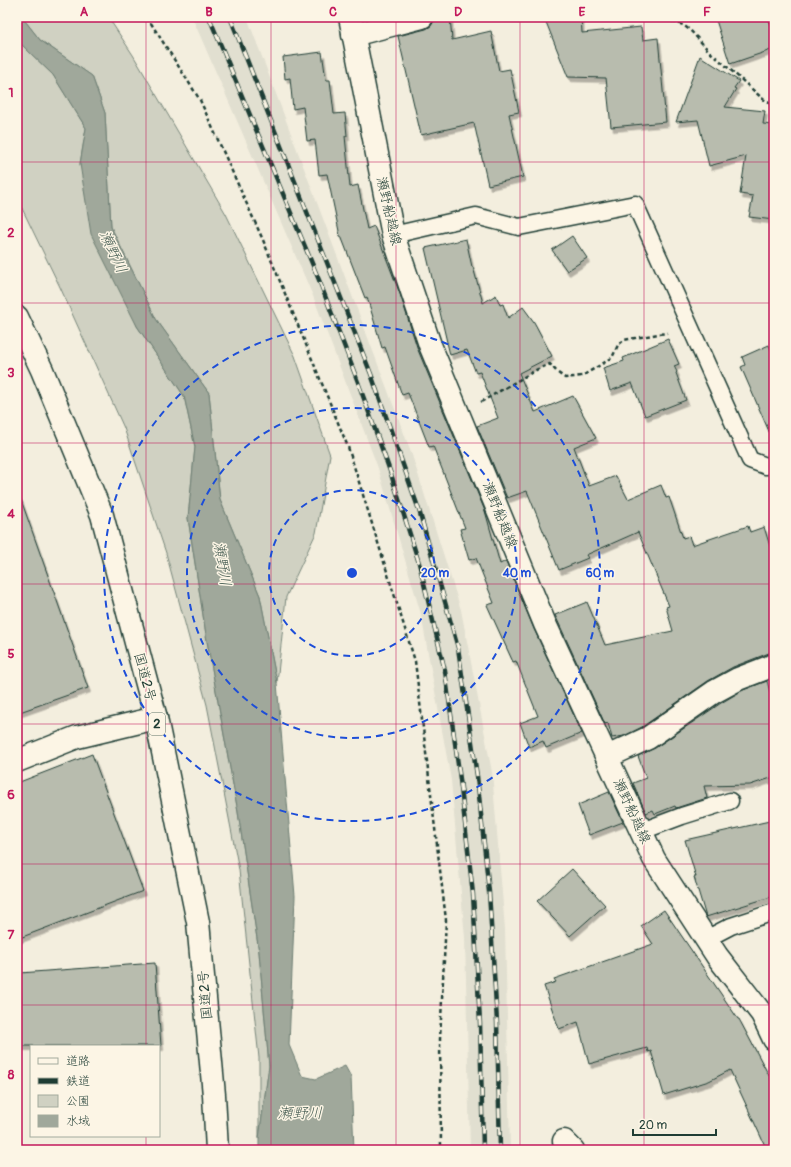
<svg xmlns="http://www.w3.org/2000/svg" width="791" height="1167" font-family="Pangolin,'Klee One',sans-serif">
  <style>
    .built { fill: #e1dfd0 }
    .green { fill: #d0d1c2; stroke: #78877b }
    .water { fill: #a0a89b; stroke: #6c7d72 }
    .building { fill: #b8bcae; stroke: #1f3d34; filter: url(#shadow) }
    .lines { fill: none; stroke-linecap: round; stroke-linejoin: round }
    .lane-casing { stroke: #1f3d34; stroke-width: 19 }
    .street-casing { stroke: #1f3d34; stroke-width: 25 }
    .secondary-casing { stroke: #1f3d34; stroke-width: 25 }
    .highway-casing { stroke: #1f3d34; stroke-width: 25 }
    .path { stroke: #1f3d34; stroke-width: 2.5; stroke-dasharray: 4 3; stroke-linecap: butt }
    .lane { stroke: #fcf5e5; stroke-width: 16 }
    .street { stroke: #fcf5e5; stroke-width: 22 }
    .secondary { stroke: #fcf5e5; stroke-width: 22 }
    .highway { stroke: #fcf5e5; stroke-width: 22 }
    .rail-casing { stroke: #1f3d34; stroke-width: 4.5 }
    .rail { stroke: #fcf5e5; stroke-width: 3; stroke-dasharray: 9; stroke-linecap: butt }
    .grid { fill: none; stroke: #c2185b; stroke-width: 1; stroke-opacity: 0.55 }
    .ring { fill: none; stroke: #1d4ed8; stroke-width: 2; stroke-dasharray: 7 5 }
    .labels { text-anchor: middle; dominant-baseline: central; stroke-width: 3; stroke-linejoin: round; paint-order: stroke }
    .shield { fill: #fcf5e5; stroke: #617469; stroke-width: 1 }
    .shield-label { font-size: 13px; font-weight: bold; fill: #1f3d34 }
    .street-label { font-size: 14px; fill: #1f3d34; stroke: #fcf5e5 }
    .water-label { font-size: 15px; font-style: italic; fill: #465d53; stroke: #fcf5e5 }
    .centre { fill: #1d4ed8; stroke: #fcf5e5; stroke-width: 2 }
    .ring-label { font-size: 12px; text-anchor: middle; font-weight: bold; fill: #1d4ed8; stroke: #fcf5e5; stroke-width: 3; stroke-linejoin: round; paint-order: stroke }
    .neatline { fill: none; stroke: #c2185b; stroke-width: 1.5 }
    .grid-label { font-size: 13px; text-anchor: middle; font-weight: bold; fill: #c2185b }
  </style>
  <defs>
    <filter id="shadow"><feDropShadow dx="2.5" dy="4.5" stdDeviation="0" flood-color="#0004"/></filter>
  </defs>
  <rect width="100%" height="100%" fill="#f3eede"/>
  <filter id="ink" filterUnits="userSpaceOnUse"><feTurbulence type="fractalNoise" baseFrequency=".025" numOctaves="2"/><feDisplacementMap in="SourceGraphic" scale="8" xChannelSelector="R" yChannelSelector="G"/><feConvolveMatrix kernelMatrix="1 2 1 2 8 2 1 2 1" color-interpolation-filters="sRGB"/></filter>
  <g filter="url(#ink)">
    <path class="built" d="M192,17H247L411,452L461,610L492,772L505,929L510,1150H470L465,938L451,780L421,614L378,468L313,296Z"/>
    <path class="green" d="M22,17H108L133,55L226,214L295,356L330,455L316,533L286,597L277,683L260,596L220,500L209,393L156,319L111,227L105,113L92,76L40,40Z
      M17,38L20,43L53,75L86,128L80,164L137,326L184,396L195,447L188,518L207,641L238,812L259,952L269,1066L259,1138V1058L239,870L207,705L166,553L124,428L60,287L17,198Z"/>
    <path class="water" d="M17,17H22L40,40L92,76L105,113L111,227L156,319L209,393L220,500L260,596L277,683L295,896L289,1045L302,1076L316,1079L345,1066L351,1077L354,1150H259V1138L269,1066L259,952L238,812L207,641L188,518L195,447L184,396L137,326L91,234L80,164L86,128L53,75L20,43L17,38Z"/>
    <path class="building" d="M434,17H450L452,40L491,31L499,71L510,69L519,112L509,114L523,177L488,185L474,123L421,135L398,36L426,29L431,26L434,21Z
      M544,17H581L582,33L641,27L643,40L658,38L666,122L611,127L606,78L568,77Z
      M715,17H768L774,33V49L730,64Z
      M322,52L326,80H330L334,114L345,113L347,136H345L350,187L358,185L367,229L374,226L400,294L418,350L485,511L500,564L506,561L534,629L582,733L546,748L543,741L529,747L520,723L538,716L516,661L513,662L487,605L494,603L476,558L469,560L460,529L465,528L433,446L429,447L408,393L402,395L385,347L382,348L367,297L365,298L341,236H340L327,174L319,175L315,140L307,141L303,107L293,109L290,78L285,79L283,57Z
      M700,56L739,81L734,88L736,89L725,107L765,111L763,124L774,125V220L749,217L753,196L740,194L746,156L709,166L698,120L676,122Z
      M572,236L587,258L567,271L552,250Z
      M466,239L472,267H473L483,303L496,295L500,305L503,304L508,318L523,307L534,322L552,356L519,373L535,412L573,396L596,438L574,447L589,486L616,476L628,499L661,485L666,498L669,497L683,538L689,536L692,545L748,526L750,532L764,527L774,559V653H769L733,667L708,681L642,727L624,736L612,738L608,723L605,724L555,615L587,602L605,645L673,631L666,607L669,606L638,532L586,555L588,558L559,570L527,491L507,498L477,426L498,418L480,372L476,373L467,350L450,355L425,248Z
      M668,339L679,364L674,366L677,372L676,373L686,400L645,416L632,383L610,391L603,368L624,361L623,358Z
      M769,345L774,356V443L741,367L745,365L742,357Z
      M17,497H20L88,688L17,713Z
      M767,681L774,707V777L750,785L704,786L707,798L676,808L675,806L655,814L653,810L646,813L633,783L646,778L638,756L655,748L721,703L743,690Z
      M92,754L143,891L17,939V783Z
      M609,792L623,822L589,835L578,805Z
      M774,820V896L706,917L694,877H696L685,840Z
      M572,869L605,905L570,936L537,901Z
      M664,910L738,1019H739L774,1085V1150H767L730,1070L709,1081L664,1095L651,1051L648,1052L647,1048L589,1064L578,1022L559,1029L544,986L556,982L554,979L653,944L641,926Z
      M155,963L161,1046H17V1002H21L20,973Z"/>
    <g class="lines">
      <defs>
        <path id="lane" d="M393,235L476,216L519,227L635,204L750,460L766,466L774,464
          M642,831L682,816L730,801
          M706,939L731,926L774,912"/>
        <path id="street" d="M353,35L422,17
          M607,757L648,738L714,692L738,679L774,665
          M17,761L77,737L156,718
          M564,1141L573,1150"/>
        <path id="secondary" d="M350,17L393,235L430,345L545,624L654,859L717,956L762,1014L774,1039"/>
        <path id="highway" d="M17,317L42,370L102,515L156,718L198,922L214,1095L217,1150"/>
      </defs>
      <use href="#lane" class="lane-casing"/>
      <use href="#street" class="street-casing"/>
      <use href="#secondary" class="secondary-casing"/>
      <use href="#highway" class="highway-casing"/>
      <path class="path" d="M147,17L200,100L263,240L348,447L415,661L446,920L440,1039L441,1150
        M659,17L683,25L690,30L710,52L725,65L763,99L774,106
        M481,402L536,370L550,364L558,373L565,378L582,376L612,358L618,345L624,340L658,334L668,333"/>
      <use href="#lane" class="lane"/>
      <use href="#street" class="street"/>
      <use href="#secondary" class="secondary"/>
      <use href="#highway" class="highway"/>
      <defs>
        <path id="rail" d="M209,17L319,280L358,382L391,474L419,563L445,671L460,779L473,894L480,1023L483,1150
          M230,17L371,374L419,510L458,648L477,776L489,892L497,1022L500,1150"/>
      </defs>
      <use href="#rail" class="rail-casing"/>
      <use href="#rail" class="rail"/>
    </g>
  </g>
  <path class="grid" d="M146,17V1046M271,17V1150M396,17V1150M520,17V1150M644,17V1150M17,162H774M17,303H774M17,443H774M17,584H774M17,724H774M17,864H774M17,1005H774M146,1136V1150"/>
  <g class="ring">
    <circle cx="352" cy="573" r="83"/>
    <circle cx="352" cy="573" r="165"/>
    <circle cx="352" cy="573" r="248"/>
  </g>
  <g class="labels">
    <rect class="shield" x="149" y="713" width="16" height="22" rx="3"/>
    <g class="shield-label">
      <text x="157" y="724">2</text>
    </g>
    <g class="street-label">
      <text transform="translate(389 211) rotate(77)">瀬野船越線</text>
      <text transform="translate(500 515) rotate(68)">瀬野船越線</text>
      <text transform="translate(145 677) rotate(75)">国道2号</text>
      <text transform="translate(632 811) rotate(65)">瀬野船越線</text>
      <text transform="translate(205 995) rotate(-95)">国道2号</text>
    </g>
    <g class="water-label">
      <text transform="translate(113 252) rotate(65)">瀬野川</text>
      <text transform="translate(222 564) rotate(81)">瀬野川</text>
      <text x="300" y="1113">瀬野川</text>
    </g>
  </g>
  <circle cx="352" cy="573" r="6" class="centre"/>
  <g class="ring-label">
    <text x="435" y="577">20 m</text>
    <text x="517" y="577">40 m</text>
    <text x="600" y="577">60 m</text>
  </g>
  <rect width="791" height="1167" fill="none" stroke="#fcf5e5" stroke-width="44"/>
  <rect x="30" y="1045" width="130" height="92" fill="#fcf5e5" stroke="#a4ab9e"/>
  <rect x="38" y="1058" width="20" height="6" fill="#fcf5e5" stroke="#a4ab9e"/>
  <text x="66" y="1065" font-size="12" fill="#1f3d34">道路</text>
  <rect x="38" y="1078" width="20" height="6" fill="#1f3d34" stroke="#a4ab9e"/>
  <text x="66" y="1085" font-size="12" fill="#1f3d34">鉄道</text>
  <rect x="38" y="1095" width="20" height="12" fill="#d0d1c2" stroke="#a4ab9e"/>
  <text x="66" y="1105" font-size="12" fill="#1f3d34">公園</text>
  <rect x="38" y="1115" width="20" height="12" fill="#a0a89b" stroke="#a4ab9e"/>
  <text x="66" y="1125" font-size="12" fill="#1f3d34">水域</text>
  <path d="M633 1129v6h83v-6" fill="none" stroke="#1f3d34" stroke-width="2"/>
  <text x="639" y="1129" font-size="12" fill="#1f3d34" stroke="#fcf5e5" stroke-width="3" paint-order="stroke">20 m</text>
  <rect x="22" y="22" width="747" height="1123" class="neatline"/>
  <g class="grid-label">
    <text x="84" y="16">A</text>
    <text x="209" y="16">B</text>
    <text x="333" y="16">C</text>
    <text x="458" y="16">D</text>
    <text x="582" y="16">E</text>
    <text x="707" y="16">F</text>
    <text x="11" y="97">1</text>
    <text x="11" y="237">2</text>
    <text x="11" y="377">3</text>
    <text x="11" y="518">4</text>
    <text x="11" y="658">5</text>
    <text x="11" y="799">6</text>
    <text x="11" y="939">7</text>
    <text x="11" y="1079">8</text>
  </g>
</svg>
